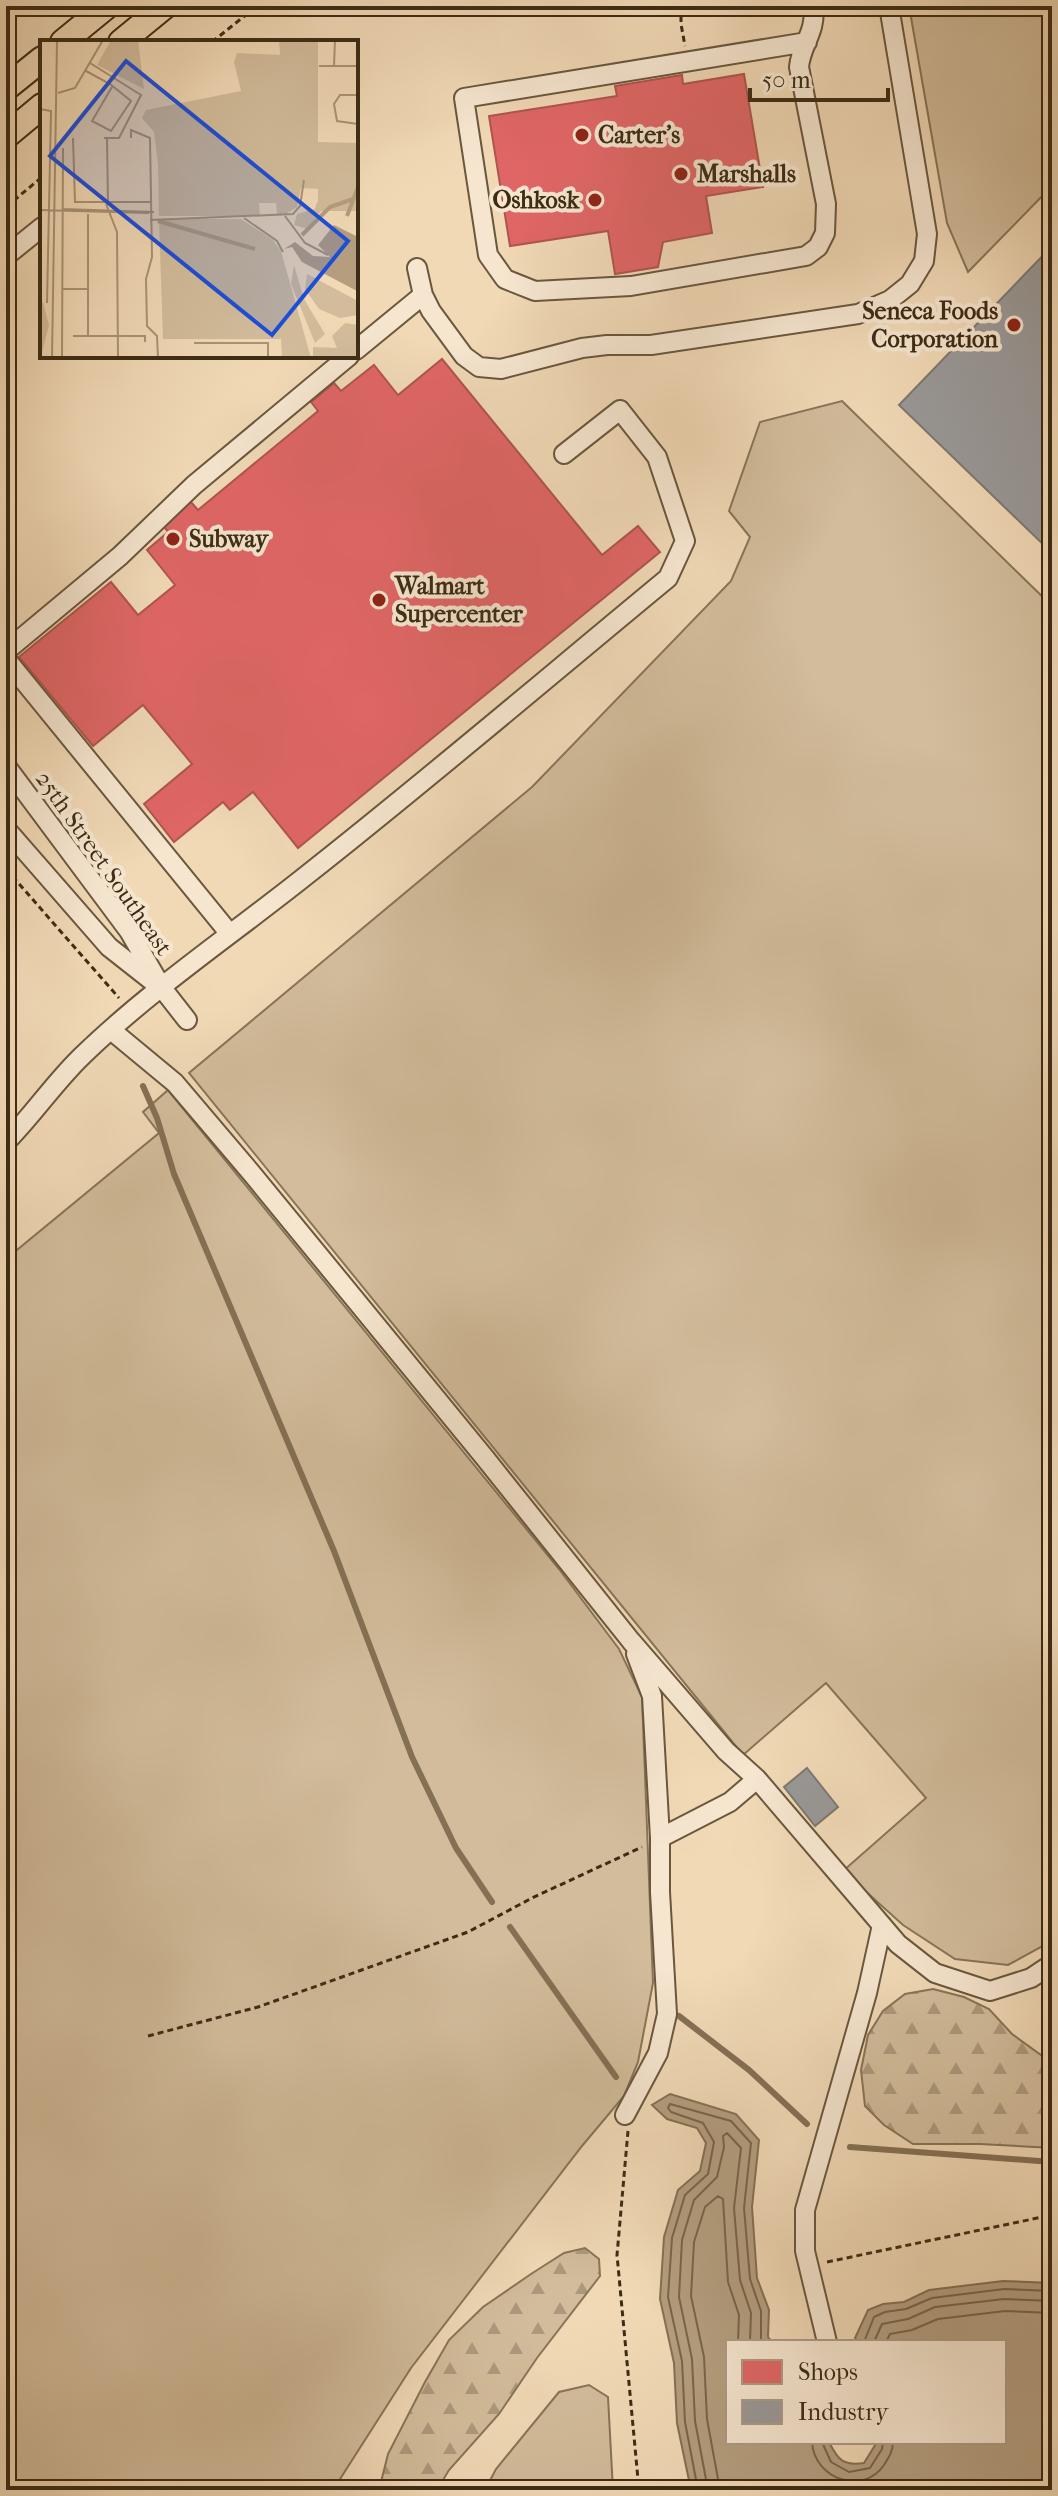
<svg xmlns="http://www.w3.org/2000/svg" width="1058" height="2496" font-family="'IM FELL French Canon',serif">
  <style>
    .green { fill: #d2bc9b; stroke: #887458; stroke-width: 2 }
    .forest { fill: url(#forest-firs); stroke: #887458; stroke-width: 2 }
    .water { fill: #b49e7f; stroke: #847055; stroke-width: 2 }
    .shops { fill: #e06666; stroke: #af554e; stroke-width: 2 }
    .industry { fill: #999; stroke: #7d7871; stroke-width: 2 }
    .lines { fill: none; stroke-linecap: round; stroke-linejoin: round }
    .shore { stroke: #78654a; stroke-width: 2 }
    .stream { stroke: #847055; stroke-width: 6 }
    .minor-casing { stroke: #6a573d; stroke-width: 22 }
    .major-casing { stroke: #3d2c15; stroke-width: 28 }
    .path { stroke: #3d2c15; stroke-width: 3; stroke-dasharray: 6 4; stroke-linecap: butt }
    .minor { stroke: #f6e6d0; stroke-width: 18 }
    .major { stroke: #f1d9b6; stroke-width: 24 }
    .poi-dot { fill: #8f2418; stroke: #f6e6d0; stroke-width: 3 }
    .labels { text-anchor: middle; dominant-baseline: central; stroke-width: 8; stroke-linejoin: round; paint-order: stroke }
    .poi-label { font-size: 24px; font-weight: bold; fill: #3d2c15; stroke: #f6e6d0; text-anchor: start }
    .street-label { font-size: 24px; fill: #3d2c15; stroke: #f6e6d0 }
    .inset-river { fill: none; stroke: #b49e7f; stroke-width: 4 }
    .inset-road { fill: none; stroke: #a99476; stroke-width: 2 }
    .view { fill: #1d4ed8; fill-opacity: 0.15; stroke: #1d4ed8; stroke-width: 4 }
    .inset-edge { fill: none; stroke: #3d2c15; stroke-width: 4 }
  </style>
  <defs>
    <pattern id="forest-firs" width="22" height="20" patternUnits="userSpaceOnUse" patternTransform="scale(2)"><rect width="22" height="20" fill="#d2bc9b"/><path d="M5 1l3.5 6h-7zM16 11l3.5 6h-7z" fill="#ac997d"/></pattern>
  </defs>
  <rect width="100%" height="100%" fill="#f1d9b6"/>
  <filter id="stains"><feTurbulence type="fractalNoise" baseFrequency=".0025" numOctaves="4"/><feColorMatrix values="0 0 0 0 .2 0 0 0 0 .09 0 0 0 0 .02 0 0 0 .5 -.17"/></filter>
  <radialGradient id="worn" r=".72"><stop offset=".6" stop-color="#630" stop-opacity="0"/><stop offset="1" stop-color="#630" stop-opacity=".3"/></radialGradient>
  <path class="green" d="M909,6H1052V186L968,272L947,223Z
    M842,401L1052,606V1941L1008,1965L955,1959L903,1925L843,1871L926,1798L826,1683L743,1755L189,1073L532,787L731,581L750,537L729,511L760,422Z
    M168,1090L559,1569L619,1649L642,1697L653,1983L638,2062L624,2096L582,2146L411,2368L333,2490H6V1259L159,1133L143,1112Z
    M589,2385L608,2397L613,2490H485L496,2469L559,2392Z"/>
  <path class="forest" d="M933,1989L964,1997L989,2009L1012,2034L1052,2063V2148L980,2144H913L884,2125L865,2106L861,2070L868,2035L883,2011L905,1994Z
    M585,2248L599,2259L600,2276L537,2358L499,2414L449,2470L437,2490H379L388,2454L425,2382L449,2340L483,2307L531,2274L564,2253Z"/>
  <path class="water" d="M670,2094L736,2114L759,2140L752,2207L757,2278L769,2310L768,2337L772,2342H728V2442H829C838,2460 843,2466 864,2463L877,2442H1004V2342H857L855,2338L868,2310L883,2304L904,2302L929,2290L1003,2281L1052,2283V2490H691L677,2423L674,2363L660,2299L664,2237L678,2190L700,2171L706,2143L697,2128L667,2119L652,2105Z"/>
  <path class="shops" d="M744,74L763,187L706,196L712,233L663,242L658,267L615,274L608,231L510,246L489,116L617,96L615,86L682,75L683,84Z
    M442,359L602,555L638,526L660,552L298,848L253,792L230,810L223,802L174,842L144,804L192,764L143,705L93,746L19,657L111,582L138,615L175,585L147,550L168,532L162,524L190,501L198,510L318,411L311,402L334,383L341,391L374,365L398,395Z"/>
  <path class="industry" d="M1052,246V553L899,405Z
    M807,1768L838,1807L815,1826L784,1787Z"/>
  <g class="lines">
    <path class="shore" d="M864,2342L874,2317L885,2312L906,2309L932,2298L1004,2289L1052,2291
      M874,2342L882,2324L908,2319L935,2307L1004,2299L1052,2301
      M886,2342L890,2334L912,2330L938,2319L1005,2311L1052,2313
      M812,2442C814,2479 863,2496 884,2465C889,2457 893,2451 893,2442
      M822,2442L831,2462L849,2472L870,2468L882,2449L883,2442
      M698,2490L685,2422L682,2361L668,2297L672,2238L685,2195L708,2174L714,2142L703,2123L671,2112L668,2108L670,2104L731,2121L751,2143L744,2208L750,2279L761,2311V2342
      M708,2490L695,2421L692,2359L679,2297L682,2240L694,2200L717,2177L724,2147L723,2136L727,2133L741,2148L734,2208L740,2280L751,2313L750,2342
      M720,2490L707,2419L704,2357L691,2296L694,2242L705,2207L718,2196L723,2199L728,2282L739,2315L738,2342"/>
    <path class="stream" d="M143,1086L157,1118L174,1174L334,1551L412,1757L456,1848L492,1902
      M510,1927L616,2077
      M679,2016L749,2070L807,2124
      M850,2147L1052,2162"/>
    <defs>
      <path id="minor" d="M6,12L14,6
        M807,42L464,98L488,255L505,279L535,291L631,286L806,256L818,247L825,233L826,204L799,67C801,44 817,32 813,6
        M6,256L42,227
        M417,268L423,295L431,311L464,356L479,367L501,369L582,348L607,345H651L858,314L890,300L910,284L924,261L927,234L889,6
        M356,350L423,295
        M6,651L120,556L194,485L349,356
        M6,659L230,934
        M6,766L129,931L162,988L187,1020
        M6,829L109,947L156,984
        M111,1030L175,1083L253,1175L485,1458L631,1641L726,1751L757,1779L898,1944L935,1973L990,1991L1031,1978L1052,1964
        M6,1142C33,1115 54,1083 82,1056C151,989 233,934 308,874C430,778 548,677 668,578L685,541L657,457L620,410L564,454
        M660,1838L730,1802L757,1779
        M625,2115L658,2053L667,2014L660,1892V1838L652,1696L636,1654
        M827,2342L805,2251V2210L867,1993L882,1925"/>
      <path id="major" d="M63,42L107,6
        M121,42L165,6
        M6,88L42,59
        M6,136L42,106"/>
    </defs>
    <use href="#minor" class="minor-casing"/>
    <use href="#major" class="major-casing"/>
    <path class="path" d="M681,6V24L685,46
      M212,42L257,6
      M6,207L42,177
      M6,869L119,998
      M148,2036L258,2007L468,1932L532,1898L642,1847
      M628,2131L617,2255L639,2490
      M827,2262L1052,2215"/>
    <use href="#minor" class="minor"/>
    <use href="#major" class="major"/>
  </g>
  <g class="poi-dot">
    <circle cx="582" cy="135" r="8"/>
    <circle cx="681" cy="174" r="8"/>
    <circle cx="595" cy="200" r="8"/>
    <circle cx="1014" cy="325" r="8"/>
    <circle cx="173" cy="539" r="8"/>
    <circle cx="379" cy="600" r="8"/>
  </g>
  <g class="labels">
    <g class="poi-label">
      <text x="598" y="135">Carter's</text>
      <text x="697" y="174">Marshalls</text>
      <text x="579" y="200" text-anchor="end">Oshkosk</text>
      <text x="998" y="311" text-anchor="end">Seneca Foods<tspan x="998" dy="28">Corporation</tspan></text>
      <text x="189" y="539">Subway</text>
      <text x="395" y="586">Walmart<tspan x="395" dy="28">Supercenter</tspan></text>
    </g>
    <g class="street-label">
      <text transform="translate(104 863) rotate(55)">25th Street Southeast</text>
    </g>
  </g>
  <g transform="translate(40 40)">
    <rect width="318" height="318" fill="#f1d9b6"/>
    <path d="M71,0H98L104,49L57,25ZM239,0H278V102L318,103V171H278V149L261,148L257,167L246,174L237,175L236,163H219L220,176H119L118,125L114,92L102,78L106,70L201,51L194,22L197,13L240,15ZM119,179H201L233,200L241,211L271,318H242L241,299H123ZM267,234L318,261V275L300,278L279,269L265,249Z" fill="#d2bc9b"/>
    <path d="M289,161L267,189L254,185L257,174L275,169L277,162ZM254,225L264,259L285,294L275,303L251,244ZM3,262L9,285L2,312L0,263ZM305,283L318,285V318H273V307L297,308L292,296Z" fill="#d2bc9b"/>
    <path d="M294,185L318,197L317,251L262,222L252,207L244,209L255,202L273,216L290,217L278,205Z" fill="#b49e7f"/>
    <path class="inset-river" d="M307,176L318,147M118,181L215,209M262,195L290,167L313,159"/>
    <path class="inset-road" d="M50,23L101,55L79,98H64M279,26H318M294,26L295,0M46,31L70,44L91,61L71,91L52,81L72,47M18,53L35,48L63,0M318,55H300L294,64L297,81L318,84M0,69L11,71L7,263M33,98L35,162H110M91,98V90L110,98L112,217L106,239L107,286L117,296L118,318M67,99L68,162M66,164L77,192L78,318M22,169L114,172M0,170L109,173M48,174V296M245,176L265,203L288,215M204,178L237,201L243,212M110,180L253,174L260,166L264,140M23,249H48M33,296H105V302M154,303H228V318M0,317H33M12,318L17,0M22,318L23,108"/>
    <path class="view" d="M86,21L308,201L232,295L10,116Z"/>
    <rect width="318" height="318" class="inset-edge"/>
  </g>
  <rect width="1058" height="2496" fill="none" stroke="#f1d9b6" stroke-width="32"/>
  <rect x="8" y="8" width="1042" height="2480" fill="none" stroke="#3d2c15" stroke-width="4"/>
  <rect x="16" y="16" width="1026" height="2464" fill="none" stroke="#3d2c15" stroke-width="2"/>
  <rect x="726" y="2340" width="280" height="104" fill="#f6e6d0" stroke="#ac9c85" stroke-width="2"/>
  <rect x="742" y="2360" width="40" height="24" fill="#e06666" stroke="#ac9c85" stroke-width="2"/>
  <text x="798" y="2380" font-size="24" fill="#3d2c15">Shops</text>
  <rect x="742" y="2400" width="40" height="24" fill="#999999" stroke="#ac9c85" stroke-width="2"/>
  <text x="798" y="2420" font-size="24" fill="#3d2c15">Industry</text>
  <path d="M750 88v12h138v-12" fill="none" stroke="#3d2c15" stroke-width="4"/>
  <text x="762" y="88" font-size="24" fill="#3d2c15" stroke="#f6e6d0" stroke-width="6" paint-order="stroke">50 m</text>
  <rect width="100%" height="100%" filter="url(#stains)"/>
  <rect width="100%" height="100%" fill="url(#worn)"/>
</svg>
